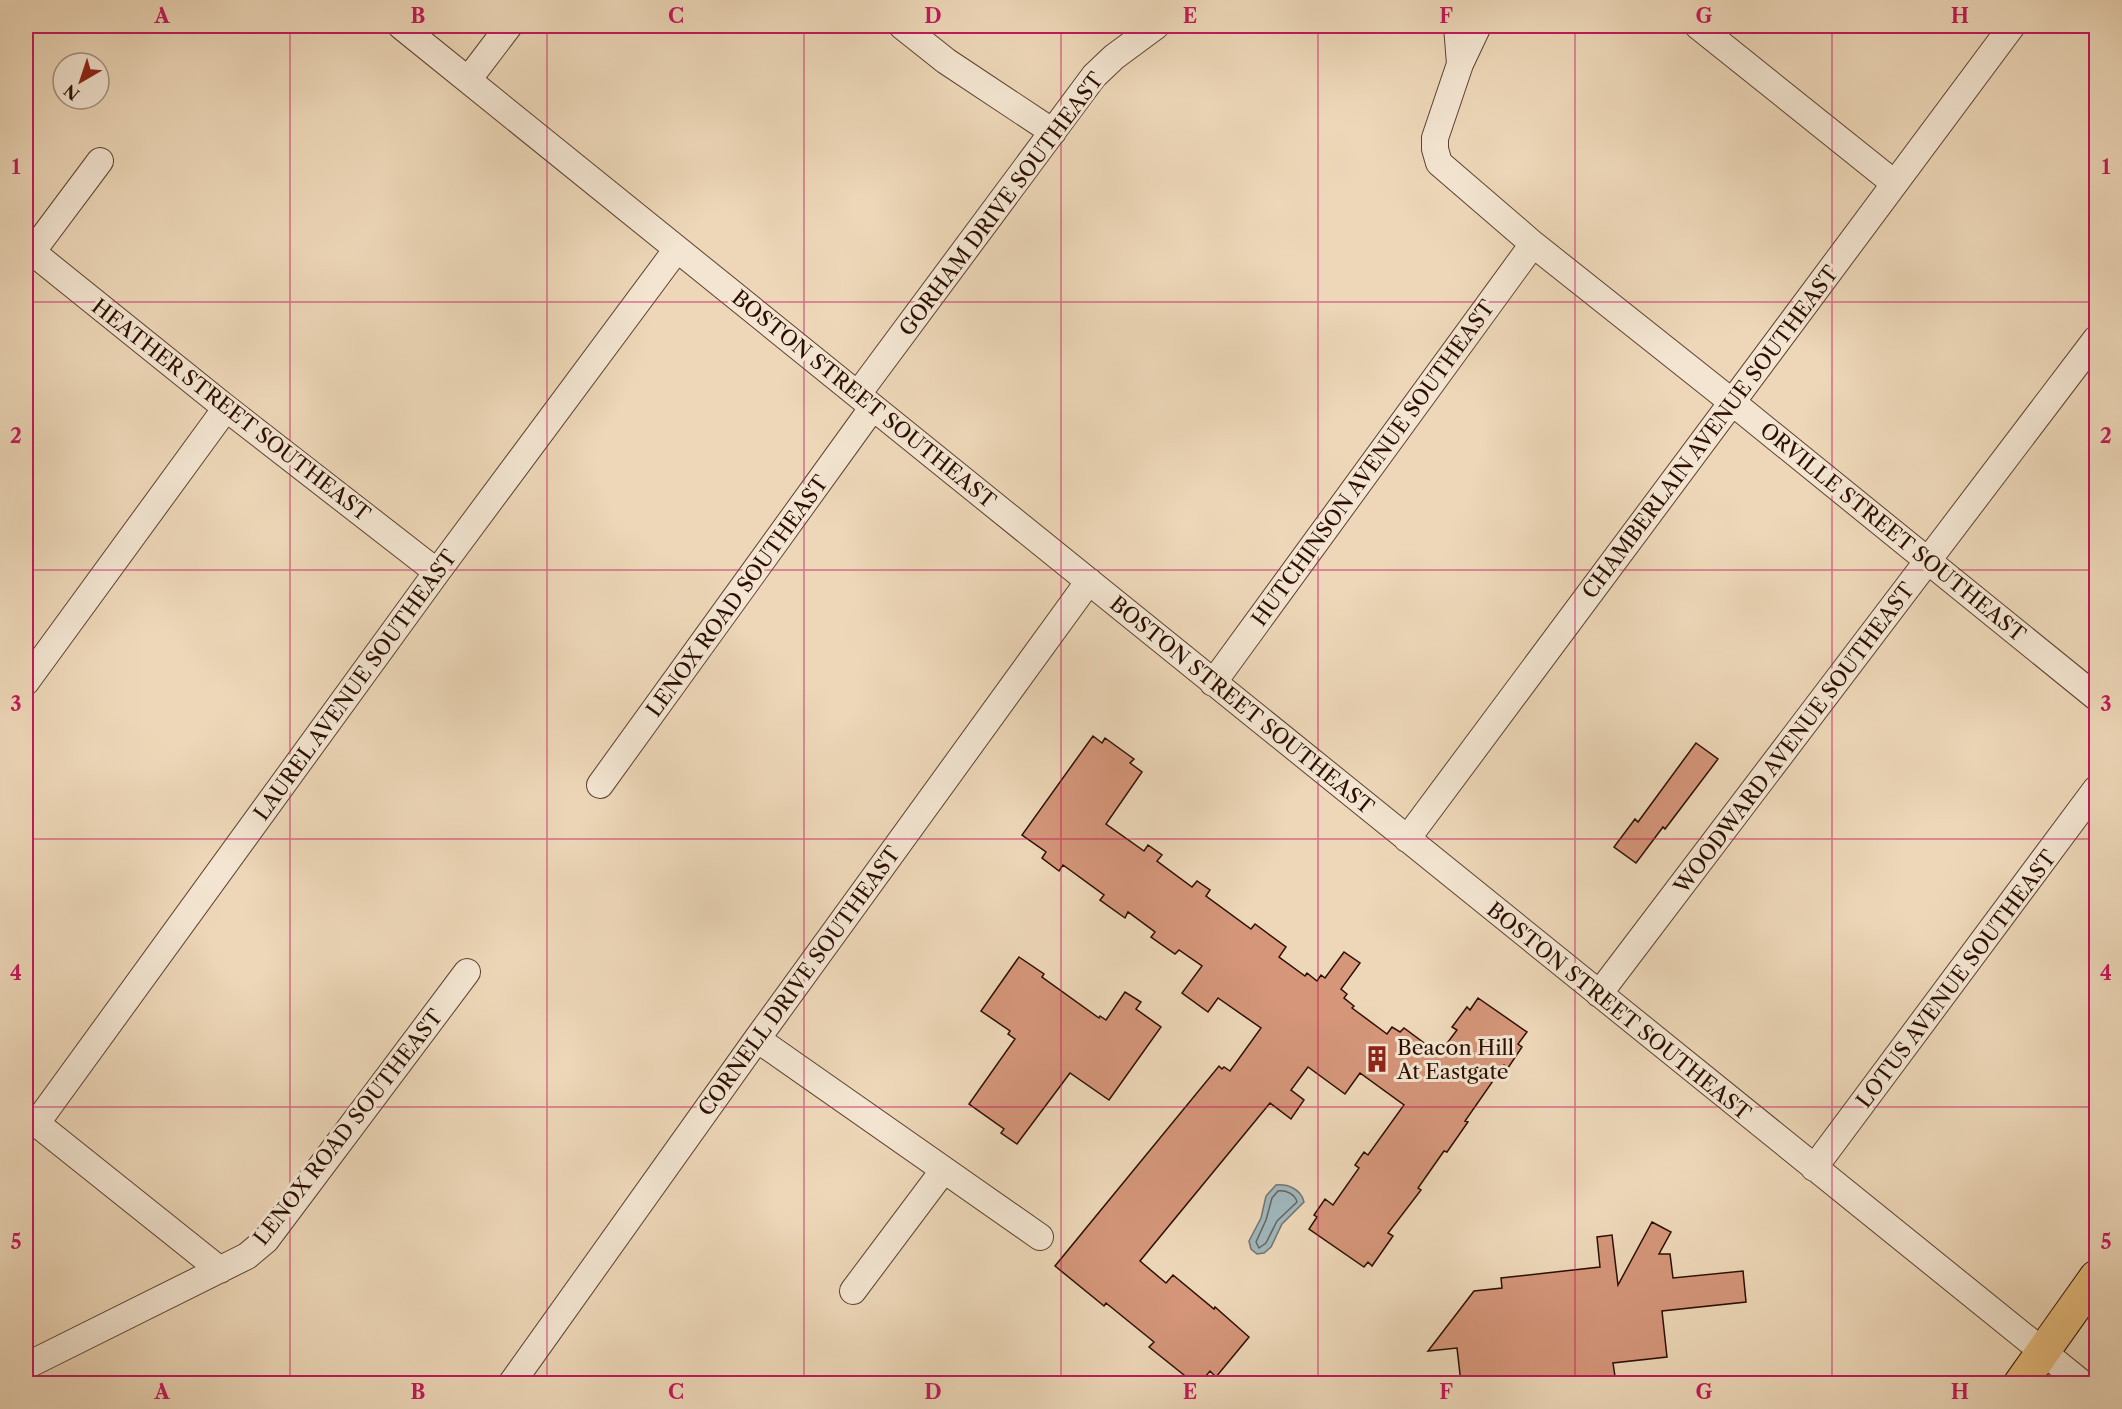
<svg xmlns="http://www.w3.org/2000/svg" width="2122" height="1409" font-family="'Libre Caslon Text',serif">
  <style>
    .water { fill: #9fb6bb; stroke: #717371; stroke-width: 1.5 }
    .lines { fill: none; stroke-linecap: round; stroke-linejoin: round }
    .shore { stroke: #66625e; stroke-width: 1.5 }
    .building { fill: #d5967a; stroke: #2c0f02; stroke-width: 1.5 }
    .minor-casing { stroke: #5c4130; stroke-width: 28 }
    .major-casing { stroke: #2c0f02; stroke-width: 35 }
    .minor { stroke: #f3e5d1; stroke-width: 26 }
    .major { stroke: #e6bc7c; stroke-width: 33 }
    .grid { fill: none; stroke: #c2185b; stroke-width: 1.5; stroke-opacity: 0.55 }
    .labels { text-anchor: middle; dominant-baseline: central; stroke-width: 6; stroke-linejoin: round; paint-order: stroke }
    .street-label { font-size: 21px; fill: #2c0f02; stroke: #f3e5d1 }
    .poi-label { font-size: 21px; fill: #2c0f02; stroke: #f3e5d1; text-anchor: start }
    .neatline { fill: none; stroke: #c2185b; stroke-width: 2 }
    .grid-label { font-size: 20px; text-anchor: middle; font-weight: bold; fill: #c2185b }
  </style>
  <rect width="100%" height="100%" fill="#edd7b8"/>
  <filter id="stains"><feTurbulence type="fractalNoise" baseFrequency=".00333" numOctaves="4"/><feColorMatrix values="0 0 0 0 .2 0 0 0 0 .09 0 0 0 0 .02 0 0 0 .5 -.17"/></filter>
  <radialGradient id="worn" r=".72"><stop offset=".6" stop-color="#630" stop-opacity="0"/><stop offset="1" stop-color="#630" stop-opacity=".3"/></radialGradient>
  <path class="water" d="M1276,1185C1288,1184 1301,1189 1304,1202L1282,1224L1271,1247L1264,1253L1257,1254L1251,1249L1249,1241L1261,1218L1266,1196Z"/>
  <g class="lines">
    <path class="shore" d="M1278,1191C1286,1190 1295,1194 1297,1202L1277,1221L1266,1243L1259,1248L1256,1242L1266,1220L1272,1198Z"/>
  </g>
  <path class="building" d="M1093,736L1102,743L1105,738L1134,759L1130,763L1142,772L1106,824L1144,851L1148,845L1162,855L1157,861L1192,887L1197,881L1210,890L1206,896L1251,929L1255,924L1286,947L1279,957L1305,976L1307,973L1317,981L1321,975L1325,978L1344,952L1360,963L1341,989L1347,994L1344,998L1354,1006L1352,1008L1387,1034L1392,1027L1400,1032L1404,1028L1439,1054L1457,1030L1452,1027L1467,1007L1470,1010L1478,998L1527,1032L1518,1044L1522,1047L1508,1068L1504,1065L1465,1121L1468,1122L1447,1152L1444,1151L1418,1188L1421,1190L1388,1233L1393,1236L1372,1266L1368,1262L1364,1267L1309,1229L1317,1217L1314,1215L1325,1199L1333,1205L1359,1168L1355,1165L1364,1152L1368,1155L1404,1105L1360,1073L1345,1094L1308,1067L1291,1090L1304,1100L1291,1119L1270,1103L1140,1261L1166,1283L1173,1275L1214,1309L1215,1307L1249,1337L1216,1377L1210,1371L1200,1383H1194L1149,1347L1154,1342L1106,1303L1104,1306L1055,1266L1219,1066L1222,1069L1224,1067L1230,1071L1261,1028L1218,998L1208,1012L1182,993L1202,966L1179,950L1175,954L1151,937L1155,932L1128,912L1125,918L1100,900L1104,895L1063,865L1059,871L1042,858L1046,852L1022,835Z
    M1696,743L1718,759L1665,829L1663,827L1636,863L1614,847L1635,819L1638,822Z
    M1019,957L1044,974L1042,977L1099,1018L1100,1016L1106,1020L1125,992L1141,1002L1136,1009L1161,1027L1109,1100L1070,1073L1017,1144L1001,1133L1004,1129L969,1104L1015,1039L1008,1034L1010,1031L981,1011Z
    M1652,1222L1671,1232L1659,1254H1670L1673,1278L1743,1271L1746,1302L1662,1311L1667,1357L1613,1363L1616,1383H1461L1457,1348L1428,1351L1474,1291L1502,1288L1501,1278L1600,1267L1597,1237L1612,1235L1618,1285Z"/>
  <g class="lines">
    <defs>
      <path id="minor" d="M401,26L2083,1384
        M902,26L946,61L1053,132
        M1457,26L1460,64
        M1478,26L1460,64L1435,138V149L1439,163L1533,244L1732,402L2096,697
        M1698,26L1894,183
        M468,80L509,26
        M26,247L226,408L437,572
        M32,252L100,161
        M858,394L1094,76L1114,57L1156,26
        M26,682L226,408
        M1213,683L1533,244
        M600,785L873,407
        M1407,839L2012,26
        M1599,994L2096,339
        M757,1039L1040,1237
        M26,1115L220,1270
        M36,1124L437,572L677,249
        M1814,1168L2096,789
        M853,1291L943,1171
        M26,1366L247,1256L266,1240L467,972
        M511,1384L757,1039L1089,581"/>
      <path id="major" d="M2020,1384L2096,1277"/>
    </defs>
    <use href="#minor" class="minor-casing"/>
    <use href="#major" class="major-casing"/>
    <use href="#minor" class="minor"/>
    <use href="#major" class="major"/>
  </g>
  <path class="grid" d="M290,26V1384M547,26V1384M804,26V1384M1061,26V1384M1318,26V1384M1575,26V1384M1832,26V1384M26,302H2096M26,570H2096M26,839H2096M26,1107H2096"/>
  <defs>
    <symbol id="building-bare" viewBox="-9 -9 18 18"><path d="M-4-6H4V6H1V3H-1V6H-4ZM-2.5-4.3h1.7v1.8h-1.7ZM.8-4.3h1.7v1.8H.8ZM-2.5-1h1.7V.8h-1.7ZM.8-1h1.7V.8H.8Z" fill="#8f2418" stroke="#f3e5d1" stroke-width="2.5" paint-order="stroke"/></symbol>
  </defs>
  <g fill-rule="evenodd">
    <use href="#building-bare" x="1358" y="1040" width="38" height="38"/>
  </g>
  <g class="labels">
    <g class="street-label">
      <text transform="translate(1001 204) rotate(-53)">GORHAM DRIVE SOUTHEAST</text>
      <text transform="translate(864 399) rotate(39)">BOSTON STREET SOUTHEAST</text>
      <text transform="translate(231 410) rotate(38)">HEATHER STREET SOUTHEAST</text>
      <text transform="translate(1710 432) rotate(-53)">CHAMBERLAIN AVENUE SOUTHEAST</text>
      <text transform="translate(1373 463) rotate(-54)">HUTCHINSON AVENUE SOUTHEAST</text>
      <text transform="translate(1893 532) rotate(39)">ORVILLE STREET SOUTHEAST</text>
      <text transform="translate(737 596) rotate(-54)">LENOX ROAD SOUTHEAST</text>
      <text transform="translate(355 685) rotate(-54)">LAUREL AVENUE SOUTHEAST</text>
      <text transform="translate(1242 705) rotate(39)">BOSTON STREET SOUTHEAST</text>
      <text transform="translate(1794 738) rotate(-53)">WOODWARD AVENUE SOUTHEAST</text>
      <text transform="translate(1956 979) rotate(-53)">LOTUS AVENUE SOUTHEAST</text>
      <text transform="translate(799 981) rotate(-54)">CORNELL DRIVE SOUTHEAST</text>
      <text transform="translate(1619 1011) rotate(39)">BOSTON STREET SOUTHEAST</text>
      <text transform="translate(348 1127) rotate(-52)">LENOX ROAD SOUTHEAST</text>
    </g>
    <g class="poi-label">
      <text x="1397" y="1047">Beacon Hill<tspan x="1397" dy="24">At Eastgate</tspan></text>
    </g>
  </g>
  <rect width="2122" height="1409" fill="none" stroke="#edd7b8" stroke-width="66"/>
  <g transform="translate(81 81) rotate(219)"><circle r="28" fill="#f3e5d1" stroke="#a38f7e" stroke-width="1.5"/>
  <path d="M0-4.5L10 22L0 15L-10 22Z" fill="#8f2418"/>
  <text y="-9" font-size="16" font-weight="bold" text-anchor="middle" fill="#2c0f02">N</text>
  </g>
  <rect x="33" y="33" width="2056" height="1343" class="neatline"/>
  <g class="grid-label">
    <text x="162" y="23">A</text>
    <text x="418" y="23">B</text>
    <text x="676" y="23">C</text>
    <text x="933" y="23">D</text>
    <text x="1190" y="23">E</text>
    <text x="1446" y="23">F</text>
    <text x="1704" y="23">G</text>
    <text x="1960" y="23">H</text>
    <text x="16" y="174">1</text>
    <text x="2106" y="174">1</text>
    <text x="16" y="443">2</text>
    <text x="2106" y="443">2</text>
    <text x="16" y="711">3</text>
    <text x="2106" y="711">3</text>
    <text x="16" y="980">4</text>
    <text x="2106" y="980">4</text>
    <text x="16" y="1249">5</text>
    <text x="2106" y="1249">5</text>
    <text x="162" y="1399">A</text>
    <text x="418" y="1399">B</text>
    <text x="676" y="1399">C</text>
    <text x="933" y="1399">D</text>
    <text x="1190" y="1399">E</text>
    <text x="1446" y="1399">F</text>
    <text x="1704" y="1399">G</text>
    <text x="1960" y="1399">H</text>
  </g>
  <rect width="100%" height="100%" filter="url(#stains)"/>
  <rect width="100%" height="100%" fill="url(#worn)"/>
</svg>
